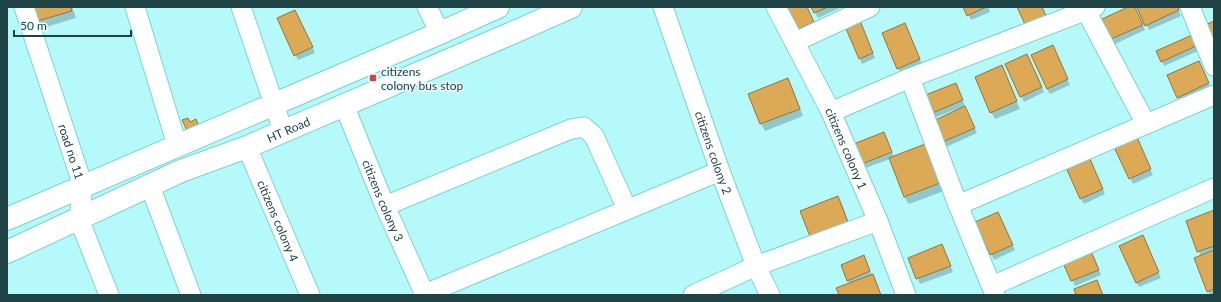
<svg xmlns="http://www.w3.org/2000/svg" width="1221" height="302" font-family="Lato,sans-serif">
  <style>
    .shadow { fill: #0003 }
    .building { fill: #dcaa57; stroke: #95733c }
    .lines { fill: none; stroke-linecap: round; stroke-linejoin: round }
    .minor-casing { stroke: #7bd2d4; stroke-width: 21 }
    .tertiary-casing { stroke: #7bd2d4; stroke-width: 24 }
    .minor { stroke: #fff; stroke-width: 19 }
    .tertiary { stroke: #fff; stroke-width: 22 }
    .poi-dot { fill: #d24252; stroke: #ecfcfc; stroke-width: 1.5 }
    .labels { text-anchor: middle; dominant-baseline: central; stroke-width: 3; stroke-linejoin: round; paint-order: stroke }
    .poi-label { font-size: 12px; fill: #1f4345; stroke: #ecfcfc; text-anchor: start }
    .street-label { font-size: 12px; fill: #1f4345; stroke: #ecfcfc }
  </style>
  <rect width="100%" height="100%" fill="#b6f9fb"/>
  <path class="shadow" d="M31,7H72L76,18L39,29Z
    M807,7L816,27L793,32Z
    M812,7H842L818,18Z
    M965,7H988L990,12L971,20Z
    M1131,7H1134L1145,30L1115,44L1103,19Z
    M1138,7H1177L1181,16L1149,30Z
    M298,16L315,53L298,60L278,19Z
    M861,25L875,58L862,64L860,59Z
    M907,29L922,64L901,73L898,68Z
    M1191,36L1198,51L1164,66L1162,61Z
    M1055,52L1070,85L1050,94L1047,89Z
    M1027,55L1044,92L1024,102L1006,65Z
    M1201,67L1211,89L1181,102L1178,97Z
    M1005,74L1020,109L995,119L991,112Z
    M788,80L792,87L803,116L765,131L761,124Z
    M956,84L965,106H964L977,133L944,148L941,143L960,110L959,108L934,118L931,113Z
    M884,133L894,157L925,145L944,191L909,204L904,197L890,159L863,169L860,164Z
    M1138,141L1153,175L1133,184L1115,145Z
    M1089,159L1105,194L1084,204L1081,199Z
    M838,197L842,204L852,232L801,211Z
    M1214,211V295H1210L1208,291L1201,256L1198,251Z
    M1000,218L1015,250L994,260L977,223Z
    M1145,242L1161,278L1139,287L1136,282Z
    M942,245L953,272L920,284L909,258Z
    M864,257L881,295H840L850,284L847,280Z
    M1093,257L1101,275L1075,286L1065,263Z"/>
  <path class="building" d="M30,7H71L72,11L34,22Z
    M781,7H807L814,22L792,32Z
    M811,7H828L814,13Z
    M963,7H986L967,16Z
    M1017,7H1042L1049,22L1028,31Z
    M1128,7H1135L1143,25L1111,39L1102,19Z
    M1137,7H1178L1179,10L1145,26Z
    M295,10L313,47L294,56L277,18Z
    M859,18L873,53L859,59L844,24Z
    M1214,21V47L1205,25Z
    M905,23L920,59L897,69L882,33Z
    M1192,35L1196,46L1161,62L1156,51Z
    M1053,45L1068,79L1047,89L1031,55Z
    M1027,54L1042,87L1020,97L1005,64Z
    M1199,61L1209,83L1177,98L1167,75Z
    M1002,65L1017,101L990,113L975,77Z
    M788,78L800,109L760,124L748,94Z
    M956,83L963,100L930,114L923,96Z
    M965,106L975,128L940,143L931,122Z
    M188,118L190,122L196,119L201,132L190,137L182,120Z
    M884,132L892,152L859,165L851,145Z
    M1136,135L1151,169L1129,179L1113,145Z
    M925,144L940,183L904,197L889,158Z
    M1087,152L1103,189L1080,199L1064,163Z
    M838,196L849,225L811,239L800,211Z
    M1214,210V246L1197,252L1186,221Z
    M998,212L1013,245L990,255L975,222Z
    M1143,235L1159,272L1136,283L1119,246Z
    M942,244L951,266L916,279L908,258Z
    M1214,250V289L1207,292L1194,258Z
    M1091,251L1099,270L1071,281L1063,263Z
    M864,255L870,271L847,281L841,265Z
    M873,274L881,295H839L836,288Z
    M1097,280L1103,295H1076L1074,289Z"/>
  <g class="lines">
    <defs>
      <g id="minor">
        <path id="s1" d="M24,7L83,186L79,219L109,295"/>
        <path d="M135,7L177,145"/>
        <path d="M241,7L283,131"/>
        <path d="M427,7L440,33"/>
        <path id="s2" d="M663,7L720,171L756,266L770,295"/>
        <path id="s3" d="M776,7L831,112L878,221L906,295"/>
        <path d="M1084,7L1146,124"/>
        <path d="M1190,7L1214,66"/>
        <path d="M795,42L870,7"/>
        <path d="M910,78L958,205L995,295"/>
        <path id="s4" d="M344,105L385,206L425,295"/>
        <path d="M831,112L910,78L1095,7"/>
        <path id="s5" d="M247,147L310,295"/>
        <path d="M150,186L191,295"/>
        <path d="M958,205L1214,95"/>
        <path d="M385,206L571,129L584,127L594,136L627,209"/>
        <path d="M992,286L1214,188"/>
        <path d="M425,294L720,171"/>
        <path d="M693,295L756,266L878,221"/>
      </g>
      <g id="tertiary">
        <path d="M7,219L440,33L498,7"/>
        <path id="s6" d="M7,252L181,171L247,147L519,30L571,7"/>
      </g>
    </defs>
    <use href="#minor" class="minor-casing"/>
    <use href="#tertiary" class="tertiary-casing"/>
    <use href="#minor" class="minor"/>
    <use href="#tertiary" class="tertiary"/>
  </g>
  <rect class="poi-dot" x="369" y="74" width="8" height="8" rx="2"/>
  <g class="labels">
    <g class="poi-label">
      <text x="381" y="71">citizens<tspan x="381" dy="14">colony bus stop</tspan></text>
    </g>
    <g class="street-label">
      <text stroke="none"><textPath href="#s6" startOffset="307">HT Road</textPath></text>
      <text stroke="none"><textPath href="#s3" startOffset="158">citizens colony 1</textPath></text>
      <text stroke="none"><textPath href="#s1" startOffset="152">road no 11</textPath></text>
      <text stroke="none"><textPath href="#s2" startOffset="154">citizens colony 2</textPath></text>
      <text stroke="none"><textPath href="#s4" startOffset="103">citizens colony 3</textPath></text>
      <text stroke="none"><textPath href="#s5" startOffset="80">citizens colony 4</textPath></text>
    </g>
  </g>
  <rect width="1221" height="302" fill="none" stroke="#1f4345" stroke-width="16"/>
  <path d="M14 30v6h117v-6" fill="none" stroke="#1f4345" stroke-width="2"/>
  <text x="20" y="30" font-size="12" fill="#1f4345" stroke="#ecfcfc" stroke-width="3" paint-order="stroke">50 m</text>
</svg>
